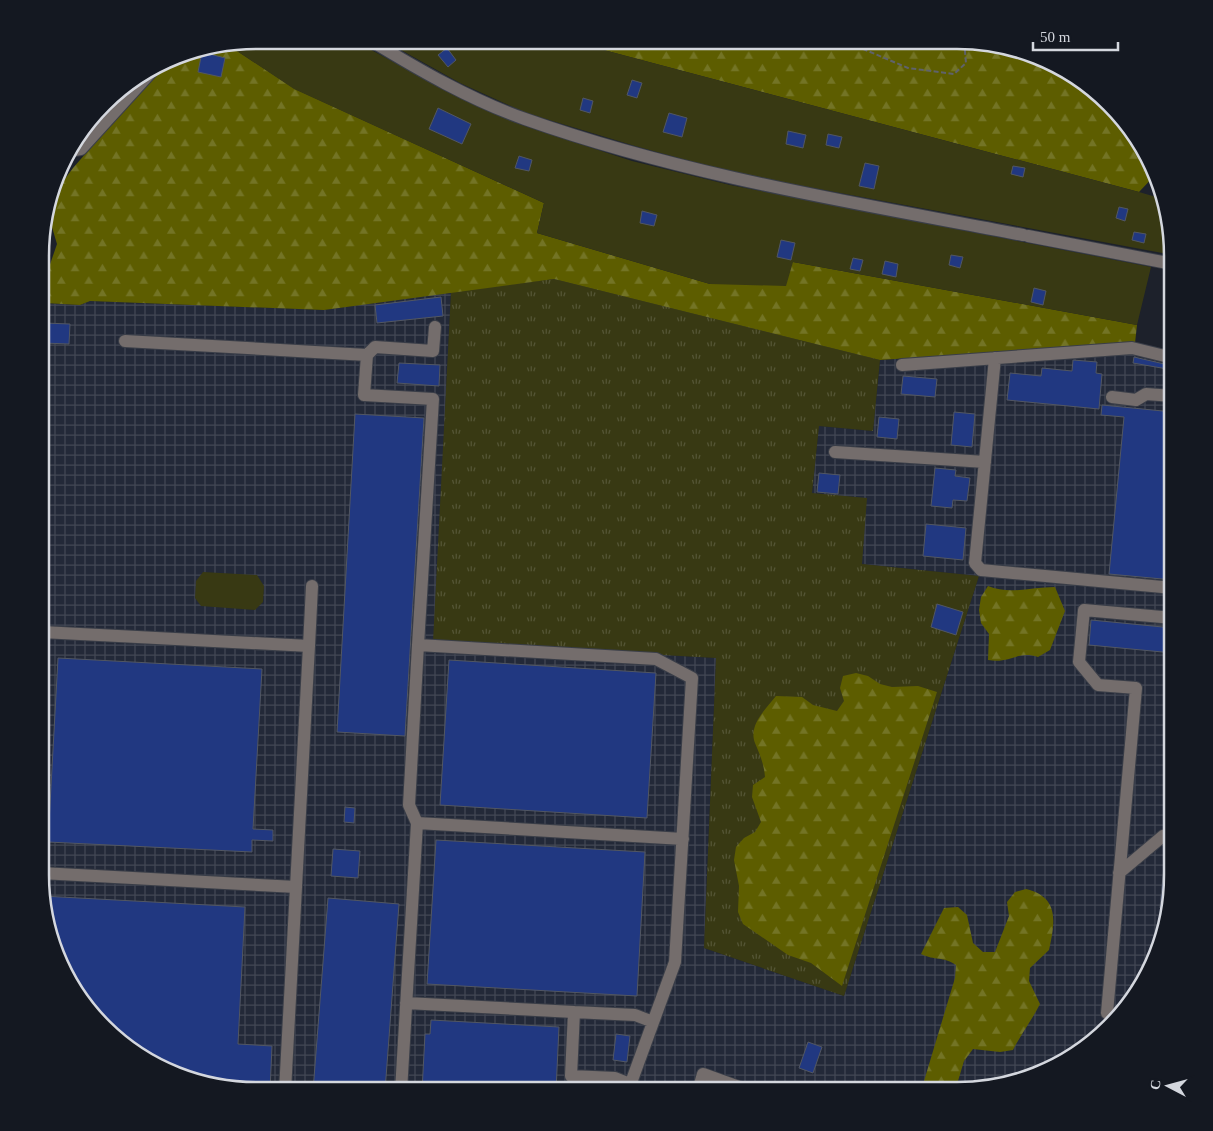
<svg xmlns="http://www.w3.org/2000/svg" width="1213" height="1131" font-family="Georgia,serif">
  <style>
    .industrial { fill: url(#industrial-grid) }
    .grass { fill: url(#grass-tufts) }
    .forest { fill: url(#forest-firs) }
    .garden { fill: #383913 }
    .building { fill: #213881; stroke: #525762 }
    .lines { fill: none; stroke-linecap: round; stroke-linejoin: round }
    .minor-casing { stroke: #3a3e48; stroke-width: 14 }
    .path { stroke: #5f626b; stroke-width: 2; stroke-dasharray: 5 2.5; stroke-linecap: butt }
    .minor { stroke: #746d6c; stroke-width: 12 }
    .rim { fill: none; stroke: #d4d7de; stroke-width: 2.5 }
  </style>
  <defs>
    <pattern id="industrial-grid" width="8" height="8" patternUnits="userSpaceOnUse" patternTransform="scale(1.25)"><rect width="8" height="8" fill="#232938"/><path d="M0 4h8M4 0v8" fill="none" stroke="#424754"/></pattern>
    <pattern id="grass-tufts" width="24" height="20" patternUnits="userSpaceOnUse" patternTransform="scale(1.25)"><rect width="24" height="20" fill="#383913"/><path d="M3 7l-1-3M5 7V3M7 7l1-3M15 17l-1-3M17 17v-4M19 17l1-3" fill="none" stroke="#545535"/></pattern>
    <pattern id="forest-firs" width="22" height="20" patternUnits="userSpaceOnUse" patternTransform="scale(1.25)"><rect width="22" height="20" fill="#5d5d00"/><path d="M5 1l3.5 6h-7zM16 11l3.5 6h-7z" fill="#737425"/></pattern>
  </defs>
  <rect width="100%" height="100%" fill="#1d212b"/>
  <path class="industrial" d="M451,292L434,642L716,658L704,948L844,996L979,576L861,564L812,493L819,426L873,431L880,360L1135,343L1173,351V876L1151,971L1099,1038L1040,1075L971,1091H255L160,1069L93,1017L56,958L40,889L44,303L80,305L90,301L324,310Z"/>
  <path class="grass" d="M554,279L880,360L873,431L819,426L812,493L867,498L862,564L979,576L844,996L704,948L716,658L433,642L451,292Z"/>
  <path class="forest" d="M566,40H972L1053,62L1120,114L1157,173L1139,192Z
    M228,45L295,89L544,203L537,233L710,284L793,262L1137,325L1135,343L880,360L554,279L324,310L90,301L80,305L44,303V282L57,244L46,207L50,199L73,168L164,64L186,52Z
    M988,586C1009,595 1032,587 1055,587L1065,611L1050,650L1038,657C1017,650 1011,664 988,660L989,634L981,623L979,610L981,597Z
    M856,673L868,676L880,684L892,687L918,686L937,692L842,986L811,963L788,955L743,924L738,912L739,886L734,860L736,847L744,838L755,832L761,822L752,797L753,785L765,777C764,764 760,755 755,743C748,725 766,709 776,696L802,697L813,705L837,711L844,701L840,688L843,676Z
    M1026,889C1060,897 1055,923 1049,950L1030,968L1029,981L1040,1004C1032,1020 1021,1034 1013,1050L1000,1052L973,1049L964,1061L955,1091H921L955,978L956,965C943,956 935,961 921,954L944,908L958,907L967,915L973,943L983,952H995L1009,916L1007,902L1015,892Z"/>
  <path class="garden" d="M255,40H353L458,97L522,125L632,161L730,185L1151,267L1137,325L793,262L786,286L710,284L537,233L544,203L294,89L228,45Z
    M383,40H566L1139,192L1163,199L1173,241V255L733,173L635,146L526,113L460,83Z
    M203,572L257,575L264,586L263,602L255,610L201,606L195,598L196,581Z"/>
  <path class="building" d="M447,48L456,60L448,67L438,55Z
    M202,52L225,58L221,77L198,72Z
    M632,80L642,83L637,98L627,95Z
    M583,98L593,101L590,113L580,110Z
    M438,108L471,124L462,144L429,129Z
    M669,113L687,118L682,137L663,132Z
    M788,131L806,135L803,148L786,144Z
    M828,134L842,137L839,148L826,145Z
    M519,156L532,160L529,171L515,168Z
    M865,163L879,166L874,189L859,186Z
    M1013,166L1025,168L1023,177L1011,174Z
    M1119,207L1128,209L1125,221L1116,218Z
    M642,211L657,215L654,226L640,223Z
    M1134,232L1146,234L1144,243L1132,240Z
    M781,240L795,243L791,260L777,257Z
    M951,255L963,257L960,268L949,265Z
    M853,258L863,260L860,271L850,269Z
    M885,261L898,264L896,277L882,274Z
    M1034,288L1046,291L1043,305L1031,302Z
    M441,297L443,316L377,323L375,305Z
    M44,323L70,324L69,344L43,343Z
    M1134,357L1173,366V370L1133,363Z
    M1073,360L1097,362L1096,373L1102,374L1099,409L1007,400L1010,373L1041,376L1042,368L1072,371Z
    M399,363L440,365L439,386L397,383Z
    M903,376L937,379L935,397L901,394Z
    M1102,405L1173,412V580L1109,574L1124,417L1101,415Z
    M954,412L975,414L972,447L951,445Z
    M355,414L424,418L405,736L337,732Z
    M879,417L899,419L897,439L877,437Z
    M935,468L956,470L955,476L970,478L967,501L953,500L952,508L931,506Z
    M819,473L840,475L838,494L817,492Z
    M926,524L966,528L963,560L923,556Z
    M937,604L963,612L956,635L931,627Z
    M1091,620L1173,628V653L1089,645Z
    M58,658L262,669L253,829L273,830V841L252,840V852L48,842Z
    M449,660L656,673L647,818L440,805Z
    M345,807L355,808L354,823L344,822Z
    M436,840L645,852L637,996L427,984Z
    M1166,844L1173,845V876L1165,909L1160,908Z
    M333,849L360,851L358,878L331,876Z
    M42,896L245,907L238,1044L272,1046L270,1091H255L160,1069L93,1017L56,958Z
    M328,898L399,904L385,1091H313Z
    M431,1020L559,1027L556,1091H422L425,1034H430Z
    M616,1034L630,1036L627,1062L613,1060Z
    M808,1042L822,1047L813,1073L799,1068Z"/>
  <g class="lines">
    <defs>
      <path id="minor" d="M370,40C419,70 471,100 525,119C686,176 856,203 1023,235
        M68,151L81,149L152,71
        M1028,236L1173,264
        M125,341L367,355L364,395L433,399L418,645
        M367,355L375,347L433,351L435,327
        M995,358L975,563L981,570L1173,588
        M902,365L1132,348L1173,358
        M1112,397L1136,400L1146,394L1173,396
        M835,452L985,462
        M42,632L309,646L285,1091
        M309,646L312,586
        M417,823L683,839
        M41,873L296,887
        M1119,873L1163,836L1173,837
        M406,1003L574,1012L571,1076L615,1078L630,1084
        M574,1012L635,1015L653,1022
        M1115,1017L1107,1013L1136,688L1098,685L1079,662L1084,610L1173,618
        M401,1091L417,823L409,805L418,645L656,659L692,678L675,962L628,1091
        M698,1091L703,1074L750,1091"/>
    </defs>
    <use href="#minor" class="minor-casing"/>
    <path class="path" d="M842,40L908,68L954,74L966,63L964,40"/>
    <use href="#minor" class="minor"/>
  </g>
  <path d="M0 0H1213V1131H0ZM256 49H957A207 207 0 0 1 1164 256V875A207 207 0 0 1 957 1082H256A207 207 0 0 1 49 875V256A207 207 0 0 1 256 49Z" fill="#141821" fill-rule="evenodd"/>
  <path class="rim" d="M256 49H957A207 207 0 0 1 1164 256V875A207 207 0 0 1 957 1082H256A207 207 0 0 1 49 875V256A207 207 0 0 1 256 49Z"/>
  <g transform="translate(1168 1086) rotate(276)" stroke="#141821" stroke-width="4" paint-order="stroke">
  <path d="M0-4L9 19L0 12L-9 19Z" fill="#d4d7de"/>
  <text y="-8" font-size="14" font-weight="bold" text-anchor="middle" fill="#d4d7de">С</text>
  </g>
  <path d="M1033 42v8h85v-8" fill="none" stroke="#d4d7de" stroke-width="2.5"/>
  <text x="1040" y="42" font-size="15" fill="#d4d7de" stroke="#141821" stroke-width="4" paint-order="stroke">50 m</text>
</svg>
